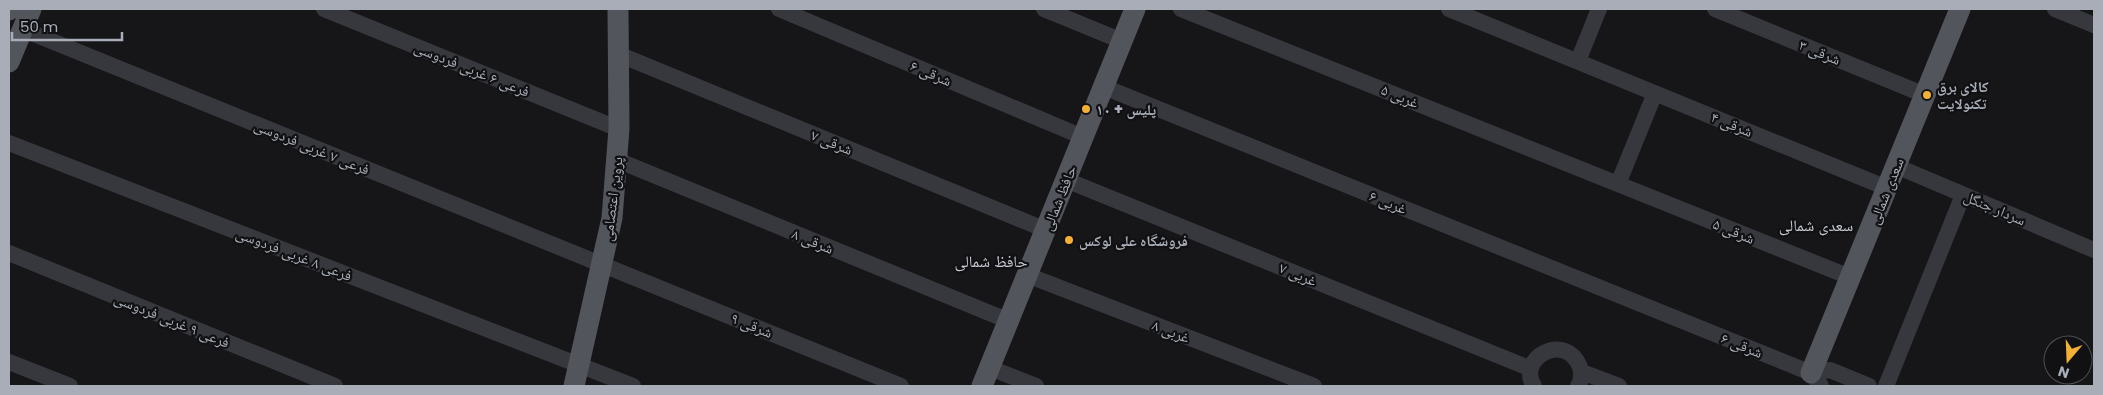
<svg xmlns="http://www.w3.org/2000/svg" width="2103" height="395" font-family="Poppins,'Noto Naskh Arabic',sans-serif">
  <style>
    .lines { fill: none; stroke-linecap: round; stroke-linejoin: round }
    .minor { stroke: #37383d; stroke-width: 16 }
    .major { stroke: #53555c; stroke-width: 21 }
    .poi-dot { fill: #f2b134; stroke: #111113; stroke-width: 2 }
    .labels { text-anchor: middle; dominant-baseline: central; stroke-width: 4.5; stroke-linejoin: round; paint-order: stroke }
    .street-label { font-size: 15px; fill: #a8adb8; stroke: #111113 }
    .poi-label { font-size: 15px; font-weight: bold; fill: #a8adb8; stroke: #111113; text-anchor: start }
    .neighbourhood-label { font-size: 16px; fill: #c9ccd4; stroke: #111113 }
  </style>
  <rect width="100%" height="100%" fill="#161618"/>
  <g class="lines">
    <path class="minor" d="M324,9L619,129
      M779,9L1083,137
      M1044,9L1122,41
      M1181,9L1850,277
      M1449,9L1887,188
      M1715,9L1925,95
      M2055,9L2094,25
      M22,29L901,386
      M618,54L1046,230
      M1578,61L1599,9
      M1104,87L1811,373L1821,386
      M9,143L633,386
      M617,160L1009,321
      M1896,166L2094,250
      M1066,180L1531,369
      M1618,184L1655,93
      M9,253L335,386
      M1027,275L1314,386
      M9,362L70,386
      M990,368L1036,386
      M1582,372L1619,386
      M1811,373L1830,370L1869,386
      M1534,386C1516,359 1565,330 1580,367C1582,374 1582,380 1578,386
      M1886,386L1963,195"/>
    <path class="major" d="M9,10V9
      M9,62L31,9
      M1811,373L1960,9
      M574,386L612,218L619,129L618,9
      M982,386L1135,9"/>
  </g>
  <g class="poi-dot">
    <circle cx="1927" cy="95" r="5"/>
    <circle cx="1086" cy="109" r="5"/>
    <circle cx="1069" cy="240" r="5"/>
  </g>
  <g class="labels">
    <g class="street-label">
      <text transform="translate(1820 52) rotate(22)">۳ شرقی</text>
      <text transform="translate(472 69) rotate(22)">فرعی ۶ غربی فردوسی</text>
      <text transform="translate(931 73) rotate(23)">۶ شرقی</text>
      <text transform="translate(1400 96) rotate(22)">۵ غربی</text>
      <text transform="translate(1732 124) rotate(22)">۴ شرقی</text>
      <text transform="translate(832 142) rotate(22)">۷ شرقی</text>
      <text transform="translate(312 147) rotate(22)">فرعی ۷ غربی فردوسی</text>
      <text transform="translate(1886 191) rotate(-68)">سعدی شمالی</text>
      <text transform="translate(1059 198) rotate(-68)">حافظ شمالی</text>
      <text transform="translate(612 199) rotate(-83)">پروین اعتصامی</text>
      <text transform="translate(1388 202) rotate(22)">۶ غربی</text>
      <text transform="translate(1995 208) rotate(23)">سردار جنگل</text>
      <text transform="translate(1734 231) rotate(22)">۵ شرقی</text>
      <text transform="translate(813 241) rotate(22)">۸ شرقی</text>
      <text transform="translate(294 254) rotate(21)">فرعی ۸ غربی فردوسی</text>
      <text transform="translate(1298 274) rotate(22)">۷ غربی</text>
      <text transform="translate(172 320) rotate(22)">فرعی ۹ غربی فردوسی</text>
      <text transform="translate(752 325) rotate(22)">شرقی ۹</text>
      <text transform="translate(1171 331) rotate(21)">۸ غربی</text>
      <text transform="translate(1742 345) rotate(22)">۶ شرقی</text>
    </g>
    <g class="poi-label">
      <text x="1937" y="86">کالای برق<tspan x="1937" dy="17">تکنولایت</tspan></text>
      <text x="1096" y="109">پلیس + ۱۰</text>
      <text x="1079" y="240">فروشگاه علی لوکس</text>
    </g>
    <g class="neighbourhood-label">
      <text x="1816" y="225">سعدی شمالی</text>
      <text x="991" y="261">حافظ شمالی</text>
    </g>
  </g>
  <rect width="2103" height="395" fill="none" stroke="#a8adb8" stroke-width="20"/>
  <g transform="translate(2068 360) rotate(199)"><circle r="24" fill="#111113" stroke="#4d4f55"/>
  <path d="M0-4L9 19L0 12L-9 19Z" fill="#f2b134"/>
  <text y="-8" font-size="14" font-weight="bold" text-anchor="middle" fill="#a8adb8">N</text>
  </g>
  <path d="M12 32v8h110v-8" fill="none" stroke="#a8adb8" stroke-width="2.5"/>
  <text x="20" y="32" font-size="15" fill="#a8adb8" stroke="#111113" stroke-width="4" paint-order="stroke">50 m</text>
</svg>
